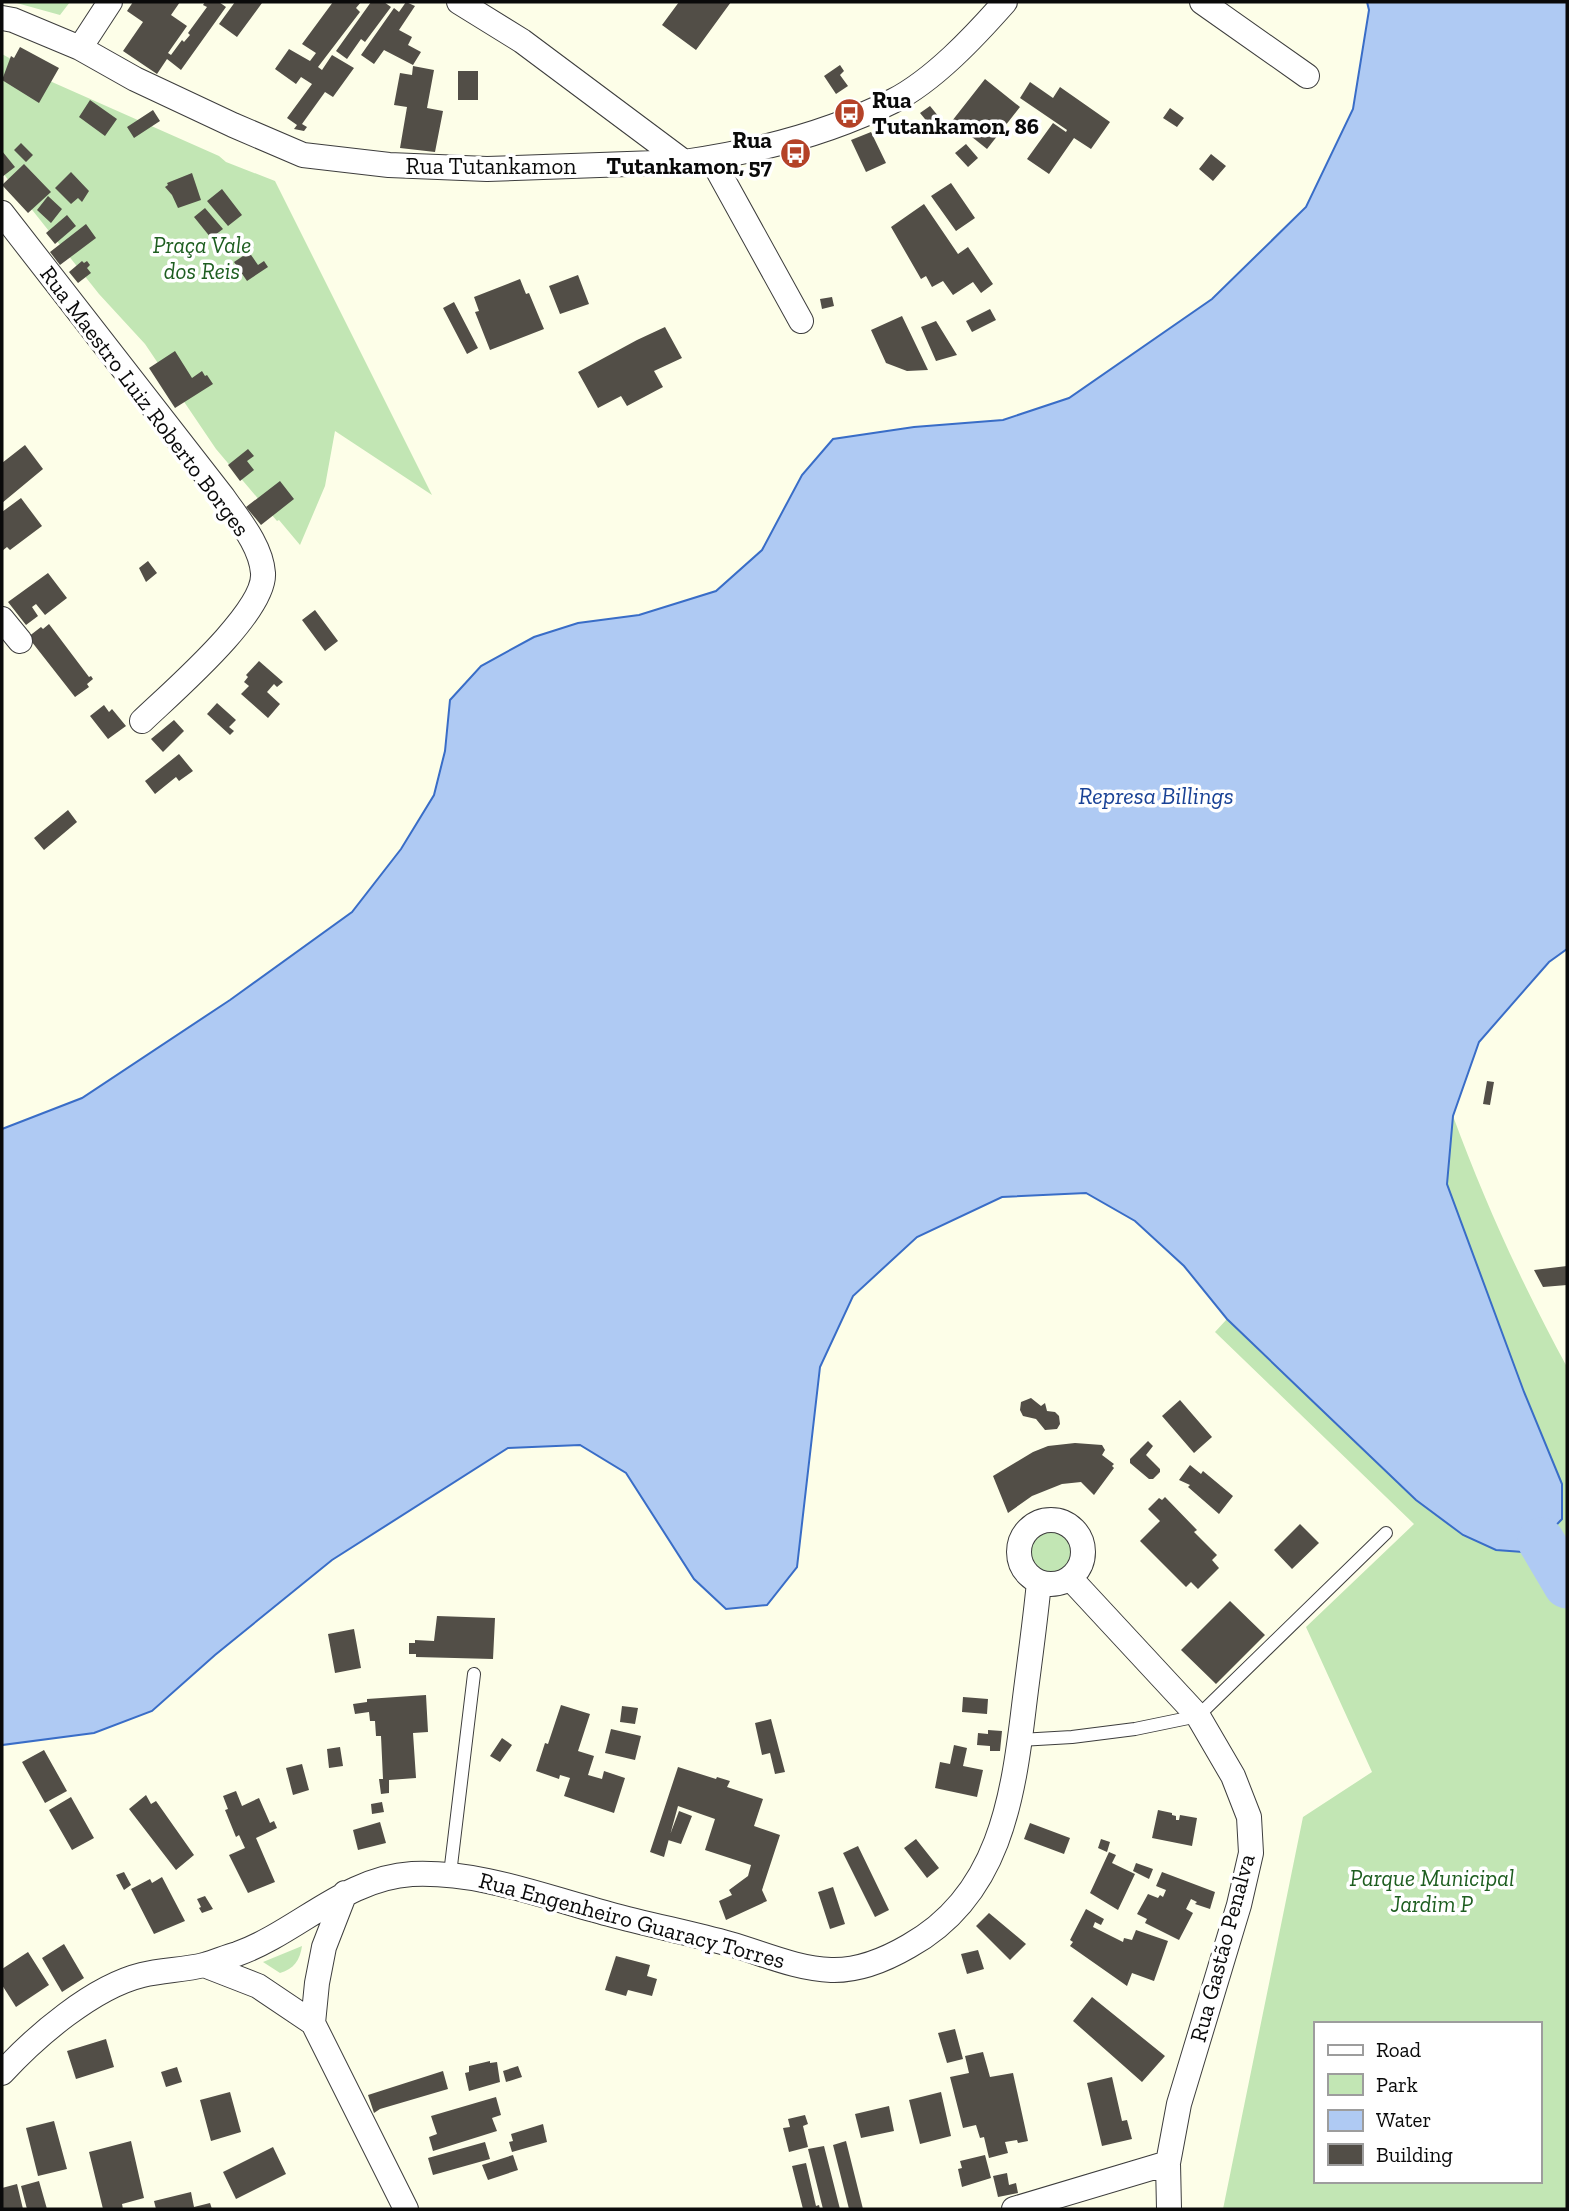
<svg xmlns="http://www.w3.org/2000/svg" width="1569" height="2211" font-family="'Zilla Slab',serif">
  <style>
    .green { fill: #c2e6b4; fill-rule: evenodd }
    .water { fill: #afcaf3; stroke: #396dc7; stroke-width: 2 }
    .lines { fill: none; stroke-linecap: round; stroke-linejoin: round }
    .river { stroke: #afcaf3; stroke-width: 47 }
    .building { fill: #524e47 }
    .lane-casing { stroke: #3d3d3d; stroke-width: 14 }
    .street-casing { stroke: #3d3d3d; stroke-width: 26 }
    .lane { stroke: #fff; stroke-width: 12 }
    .street { stroke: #fff; stroke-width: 24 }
    .labels { text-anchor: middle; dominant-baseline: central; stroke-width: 7; stroke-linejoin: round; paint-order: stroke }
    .poi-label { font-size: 23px; font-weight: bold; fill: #0a0a0a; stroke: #fff; text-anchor: start }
    .street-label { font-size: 23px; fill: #0a0a0a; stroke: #fff }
    .park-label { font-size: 23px; font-style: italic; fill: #1e5e20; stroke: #fff }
    .water-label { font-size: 24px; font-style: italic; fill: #194296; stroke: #fff }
  </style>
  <rect width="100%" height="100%" fill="#fdfee8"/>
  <path class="green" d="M13,2H70L60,15Z
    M2,54L52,82L219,156L226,162L275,181L432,495L335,431L325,486L300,545L279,520L277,521L216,449L145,344L99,294L2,172Z
    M1453,1116C1485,1203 1523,1286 1567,1367V2209H1223L1303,1817L1372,1772L1306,1627L1414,1524L1215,1332L1227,1319L1416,1500L1463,1535L1562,1484L1524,1392L1447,1184ZM1315,2024H1539V2181H1315Z
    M1029 1552a22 22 0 1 1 44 0a22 22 0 1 1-44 0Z
    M302,1946C300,1960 294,1969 280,1973L263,1962Z"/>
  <path class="water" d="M1367,2H1567V949L1549,962L1479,1042L1453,1116L1447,1184L1524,1392L1562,1484V1519L1541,1541L1523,1552L1496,1550L1463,1535L1416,1500L1303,1392L1227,1319L1184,1266L1135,1221L1086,1193L1002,1197L917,1237L853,1296L820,1367L797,1567L767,1605L726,1609L694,1579L626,1473L580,1445L508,1448L332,1560L215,1655L152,1711L94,1733L2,1745V1129L82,1098L230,1000L352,912L401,849L434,795L445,751L450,700L481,666L534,637L578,623L639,615L716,591L762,550L802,475L833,439L914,427L1003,420L1069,398L1212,299L1306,207L1353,109L1369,10Z"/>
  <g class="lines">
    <path class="river" d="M1541,1541L1567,1585"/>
  </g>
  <path class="building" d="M133,2H180L171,15L187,26L168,53L171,55L182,40L184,42L190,35L188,33L207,7L203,5L205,2H219L226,7L181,70L167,59L157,74L123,51L143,22L127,11Z
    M235,2L262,3L237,37L219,24Z
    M333,2H361L356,8L360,12L318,67L322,70L332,55L354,68L333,97L325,92L302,124L307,127L304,131L294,129L297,125L287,118L312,84L301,77L296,84L275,69L289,49L310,61L316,53L302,44Z
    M371,2H384L391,7L365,42L361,39L347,59L336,51Z
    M406,2L415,6L399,30L412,37L408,45L421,52L413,65L384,50L374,64L361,55L394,8L399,12Z
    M679,2H731L696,50L662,25Z
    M20,47L59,68L39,103L2,80L11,56L14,58Z
    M840,65L844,71L840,75L848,86L836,94L824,76Z
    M413,66L434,70L427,108L443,111L435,152L400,148L407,107L394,105L400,73L412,75Z
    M458,71H478V100H458Z
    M985,79L1020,107L987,149L952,121Z
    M1030,82L1053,98L1060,87L1110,122L1091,149L1074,138L1049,174L1027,159L1053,123L1066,132L1067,130L1020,98Z
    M90,100L117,119L105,136L79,117Z
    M930,106L943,122L934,130L920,113Z
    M1170,108L1184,118L1177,127L1163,118Z
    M153,110L160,121L134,138L127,127Z
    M871,132L886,163L866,172L851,140Z
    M21,143L33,155L26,162L14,150Z
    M966,144L978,158L968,167L955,153Z
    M2,151L15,167L2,177Z
    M1211,154L1226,166L1213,181L1199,169Z
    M24,164L51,192L28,213L2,185Z
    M71,172L89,191L82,202L78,198L71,204L55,188Z
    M192,173L201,200L178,208L172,195L165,187L168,185L167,183Z
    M951,183L975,218L956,231L931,196Z
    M222,189L242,215L228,226L207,201Z
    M48,196L62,209L51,223L37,210Z
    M924,204L958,254L968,247L993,284L981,293L973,282L953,295L943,281L932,287L926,276L921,279L891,227Z
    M205,208L223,229L211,238L194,217Z
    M67,215L76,226L55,244L46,233Z
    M86,224L96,238L60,265L50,252Z
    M249,252L258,265L264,261L268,267L247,281L234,262Z
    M82,261L84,263L87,261L90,265L87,268L91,273L78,283L69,272Z
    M578,275L589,304L560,314L549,286Z
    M520,279L526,294L529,293L544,329L490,350L475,312L479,311L474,297Z
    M832,297L834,306L822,309L820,299Z
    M454,302L478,348L467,354L443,308Z
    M990,309L996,320L972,332L966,321Z
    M902,316L928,370L907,371L886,363L871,330Z
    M936,321L957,355L936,361L921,327Z
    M665,327L682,358L654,371L663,387L627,406L621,396L598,408L578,372L637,340Z
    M175,351L192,378L202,371L205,376L207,375L213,384L175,408L149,368Z
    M25,445L43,469L2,503V463Z
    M248,449L254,456L247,461L254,470L240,481L228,465Z
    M280,481L294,499L261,525L246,507Z
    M21,498L42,526L10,550L7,547L2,551V512Z
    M148,561L157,573L146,582L139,568Z
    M48,573L67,598L45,615L36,604L32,607L38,616L26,625L8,602Z
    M315,610L338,641L325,651L302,620Z
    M49,624L89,677L91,676L93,679L87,684L89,687L75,697L28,637L41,627L43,629Z
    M259,661L283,682L277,687L274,684L267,692L280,704L268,718L241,694L249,686L244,682L248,677L246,675Z
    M217,703L236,720L229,727L234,731L230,735L207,714Z
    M104,705L109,712L112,709L126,726L108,739L90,716Z
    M174,720L184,731L163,752L151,739Z
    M179,754L193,771L179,781L176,777L155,794L145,781Z
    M68,810L77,822L44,850L34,838Z
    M1487,1081L1494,1082L1490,1105L1483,1104Z
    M1567,1266V1285L1543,1287L1534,1270Z
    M1031,1398L1041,1406L1045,1403L1047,1411L1055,1412L1059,1416L1060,1424L1057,1429L1045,1430L1036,1419L1023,1416L1020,1410L1021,1402Z
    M1180,1400L1212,1437L1194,1453L1162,1416Z
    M1148,1441L1153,1446L1146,1455L1160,1469V1472L1153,1479H1149L1130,1463V1459Z
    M1075,1443L1102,1445L1105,1450L1102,1455L1114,1464L1112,1466L1114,1468L1094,1495L1081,1482L1062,1484L1032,1496L1008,1513L993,1476L1033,1452L1048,1446Z
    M1190,1465L1201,1474L1203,1471L1233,1496L1219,1514L1188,1487L1190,1485L1179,1480Z
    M1165,1497L1197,1530L1194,1532L1217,1555L1212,1560L1219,1568L1198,1589L1191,1582L1186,1587L1140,1541L1160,1521L1148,1509L1159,1498L1162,1500Z
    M1300,1524L1319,1543L1292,1569L1274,1550Z
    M1230,1601L1265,1635L1216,1684L1181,1650Z
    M437,1616L495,1618L493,1659L416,1657V1654H409V1643H415V1640L434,1641Z
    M354,1629L361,1668L335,1673L328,1634Z
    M426,1695L428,1732L413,1733L416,1778L389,1780V1793L381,1794L379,1779H383L381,1736H376L375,1721H370L369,1712L355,1714L353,1704L367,1702V1699Z
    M963,1697L988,1699L987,1714L962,1712Z
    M561,1705L590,1714L578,1751L594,1756L588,1775L602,1779L604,1771L625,1778L614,1813L564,1796L570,1778L560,1775L559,1779L536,1771L545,1743L548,1744Z
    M622,1706L638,1708L635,1724L620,1722Z
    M771,1719L785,1772L775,1774L770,1753L762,1755L755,1723Z
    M611,1729L641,1736L635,1760L605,1753Z
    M988,1730L1002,1731L1000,1751H990V1746L977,1745L978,1733L988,1734Z
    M502,1738L512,1745L500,1762L490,1756Z
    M954,1745L967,1748L963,1766L983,1770L977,1797L935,1788L940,1762L950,1764Z
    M340,1747L343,1766L329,1768L327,1749Z
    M44,1750L67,1791L45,1803L22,1762Z
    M302,1764L309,1790L293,1795L286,1768Z
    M678,1767L716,1779L717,1777L730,1781L727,1787L763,1799L754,1826L780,1835L762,1890L767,1901L726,1920L719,1901L732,1895L729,1890L748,1876L751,1865L705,1850L715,1819L678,1806L664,1857L650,1852Z
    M236,1791L242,1806L259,1798L270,1823L274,1821L277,1828L256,1838L275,1882L248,1893L229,1855L245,1848L239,1835L236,1837L225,1810L228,1809L223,1796Z
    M146,1795L151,1804L156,1801L194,1855L176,1870L129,1809Z
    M71,1797L94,1838L72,1850L49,1810Z
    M382,1802L384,1812L372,1814L371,1804Z
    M1158,1810L1172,1813V1815L1176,1816V1820H1179L1180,1815L1197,1818L1192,1846L1152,1838Z
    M679,1811L692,1816L681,1844L668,1840Z
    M380,1822L386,1843L358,1850L353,1830Z
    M1030,1823L1070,1838L1064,1854L1024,1839Z
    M916,1839L939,1868L927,1878L904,1848Z
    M1101,1839L1110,1842L1107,1852L1098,1848Z
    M858,1846L889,1910L875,1917L843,1853Z
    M1109,1852L1116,1855L1112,1863L1135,1874L1118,1910L1090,1893Z
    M1136,1863L1153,1869L1149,1879L1133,1871Z
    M124,1872L131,1885L124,1890L116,1875Z
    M1162,1872L1215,1892L1210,1909L1195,1904L1197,1902L1191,1899L1186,1909L1193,1913L1179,1940L1145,1923L1147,1919L1137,1914L1148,1894L1158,1898L1160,1895L1163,1897L1166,1890L1156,1886Z
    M162,1877L185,1921L154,1934L131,1889L150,1879L152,1883Z
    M833,1887L845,1924L830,1929L818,1892Z
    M205,1896L213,1909L202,1913L199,1908L201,1907L197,1899Z
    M1086,1909L1104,1919L1101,1925L1095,1922L1093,1927L1123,1942L1124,1938L1132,1940L1136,1930L1168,1941L1154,1981L1132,1973L1127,1986L1070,1946L1073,1942L1070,1940Z
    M989,1913L1026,1944L1010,1960L976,1926Z
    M64,1944L84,1978L62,1992L42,1958Z
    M978,1950L984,1969L967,1974L961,1954Z
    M28,1952L49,1985L16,2007L2,1985V1969Z
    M616,1956L650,1965L647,1976L657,1979L652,1996L628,1990L626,1996L605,1990Z
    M1092,1997L1165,2056L1142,2082L1073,2021Z
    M955,2029L963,2059L947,2063L938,2033Z
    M106,2039L114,2067L76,2079L67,2051Z
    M983,2052L990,2077L1013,2073L1028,2141L1018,2143L1017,2140L1005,2142L1008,2153L989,2158L984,2137L980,2138L976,2125L963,2128L950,2077L969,2073L965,2056Z
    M490,2061V2063L497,2062L500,2082L469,2091L465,2073L469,2072V2066Z
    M518,2066L522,2077L506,2082L503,2071Z
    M177,2067L182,2082L166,2087L161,2072Z
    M443,2071L448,2089L380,2109L374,2113L368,2095Z
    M1112,2077L1122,2121L1127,2120L1132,2139L1102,2146L1087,2083Z
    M230,2092L241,2132L211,2141L200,2100Z
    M941,2092L951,2136L920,2144L909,2100Z
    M496,2097L501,2115L492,2118L497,2131L433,2151L429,2137L437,2134L431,2116Z
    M889,2106L894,2131L861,2138L855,2114Z
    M805,2115L808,2124L803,2126L808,2147L789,2152L783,2128L790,2127L788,2119Z
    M54,2121L67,2169L38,2176L26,2128Z
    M543,2124L547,2142L512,2152L509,2142L513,2141L511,2134Z
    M131,2141L144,2198L122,2204L123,2209H103L89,2152Z
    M846,2141L863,2209H849L833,2145Z
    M485,2142L490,2159L433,2175L428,2158Z
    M824,2146L840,2209H823L808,2149Z
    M273,2147L286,2174L236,2199L223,2172Z
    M513,2155L518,2170L488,2180L482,2165Z
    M985,2155L991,2178L962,2187L958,2169L962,2168L960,2161Z
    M806,2163L816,2206L819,2205L820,2209H803L792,2166Z
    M1007,2173L1009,2185L1016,2183L1018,2193L998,2197L993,2176Z
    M39,2181L47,2209H27L21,2186Z
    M17,2184L23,2209H2V2188Z
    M191,2192L194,2207L210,2203L212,2209H156L154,2201Z"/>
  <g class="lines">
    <defs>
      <path id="lane" d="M1020,1740L1072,1737L1135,1729L1198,1716L1386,1533
        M450,1874L474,1674"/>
      <path id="street" d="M459,2L522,41L684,162
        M1202,2L1307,76
        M2,18L13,20L80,48L135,79L233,125L303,155L389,165L487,169L684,162C755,152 829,133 893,101C934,80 975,36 1005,2
        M80,48L110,2
        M711,158L801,321
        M2,213L223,497C238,519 261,545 263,573C266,612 171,693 142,721
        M2,619L20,641
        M1019 1552a32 32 0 1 1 64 0a32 32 0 1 1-64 0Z
        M1070,1578L1198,1716L1233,1776L1249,1817L1251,1853L1239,1905L1179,2104L1168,2163L1169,2209
        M204,1965L258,1986L313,2023L406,2209
        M313,2023L317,1983L324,1947L345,1893
        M2,2073C36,2036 93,1987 142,1975C162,1970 184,1970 204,1965C215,1962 226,1957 237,1954C298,1932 345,1878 412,1874C481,1871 543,1897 609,1914C649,1925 690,1933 730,1944C762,1953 797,1969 831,1970C859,1971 885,1960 909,1946C999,1896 1013,1799 1024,1706C1029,1665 1035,1624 1039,1582
        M1014,2209L1168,2163"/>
    </defs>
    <use href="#lane" class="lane-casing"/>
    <use href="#street" class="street-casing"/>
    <use href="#lane" class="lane"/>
    <use href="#street" class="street"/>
  </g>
  <defs>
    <symbol id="bus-disc" viewBox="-11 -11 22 22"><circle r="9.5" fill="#b44228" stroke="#fff"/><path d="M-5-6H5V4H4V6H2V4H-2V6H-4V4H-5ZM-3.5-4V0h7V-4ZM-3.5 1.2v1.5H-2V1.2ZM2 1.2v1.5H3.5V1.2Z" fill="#fff"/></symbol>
  </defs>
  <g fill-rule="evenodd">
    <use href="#bus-disc" x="832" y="96" width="35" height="35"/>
    <use href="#bus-disc" x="778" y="136" width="35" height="35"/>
  </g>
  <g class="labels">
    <g class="poi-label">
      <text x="872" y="100">Rua<tspan x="872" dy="26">Tutankamon, 86</tspan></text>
      <text x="772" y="140" text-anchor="end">Rua<tspan x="772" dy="26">Tutankamon, 57</tspan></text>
    </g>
    <g class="street-label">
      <text x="491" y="166">Rua Tutankamon</text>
      <text transform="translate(145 401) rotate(53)">Rua Maestro Luiz Roberto Borges</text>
      <text transform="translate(632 1920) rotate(15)">Rua Engenheiro Guaracy Torres</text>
      <text transform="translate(1222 1948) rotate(-75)">Rua Gastão Penalva</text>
    </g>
    <g class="park-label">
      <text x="202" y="245">Praça Vale<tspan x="202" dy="26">dos Reis</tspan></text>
      <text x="1432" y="1878">Parque Municipal<tspan x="1432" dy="26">Jardim P</tspan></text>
    </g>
    <g class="water-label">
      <text x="1156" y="795">Represa Billings</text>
    </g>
  </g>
  <rect width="1569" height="2211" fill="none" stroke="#0a0a0a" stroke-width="7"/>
  <rect x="1314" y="2022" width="228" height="161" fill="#ffffff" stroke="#9d9d9d" stroke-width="2"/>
  <rect x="1328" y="2045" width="35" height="10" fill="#ffffff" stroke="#9d9d9d" stroke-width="2"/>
  <text x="1376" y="2057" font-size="21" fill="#0a0a0a">Road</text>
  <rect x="1328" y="2074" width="35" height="21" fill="#c2e6b4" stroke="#9d9d9d" stroke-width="2"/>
  <text x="1376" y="2092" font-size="21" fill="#0a0a0a">Park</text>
  <rect x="1328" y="2110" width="35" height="21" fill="#afcaf3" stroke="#9d9d9d" stroke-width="2"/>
  <text x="1376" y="2127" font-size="21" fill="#0a0a0a">Water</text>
  <rect x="1328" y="2144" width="35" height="21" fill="#524e47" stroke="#9d9d9d" stroke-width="2"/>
  <text x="1376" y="2162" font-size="21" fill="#0a0a0a">Building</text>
</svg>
